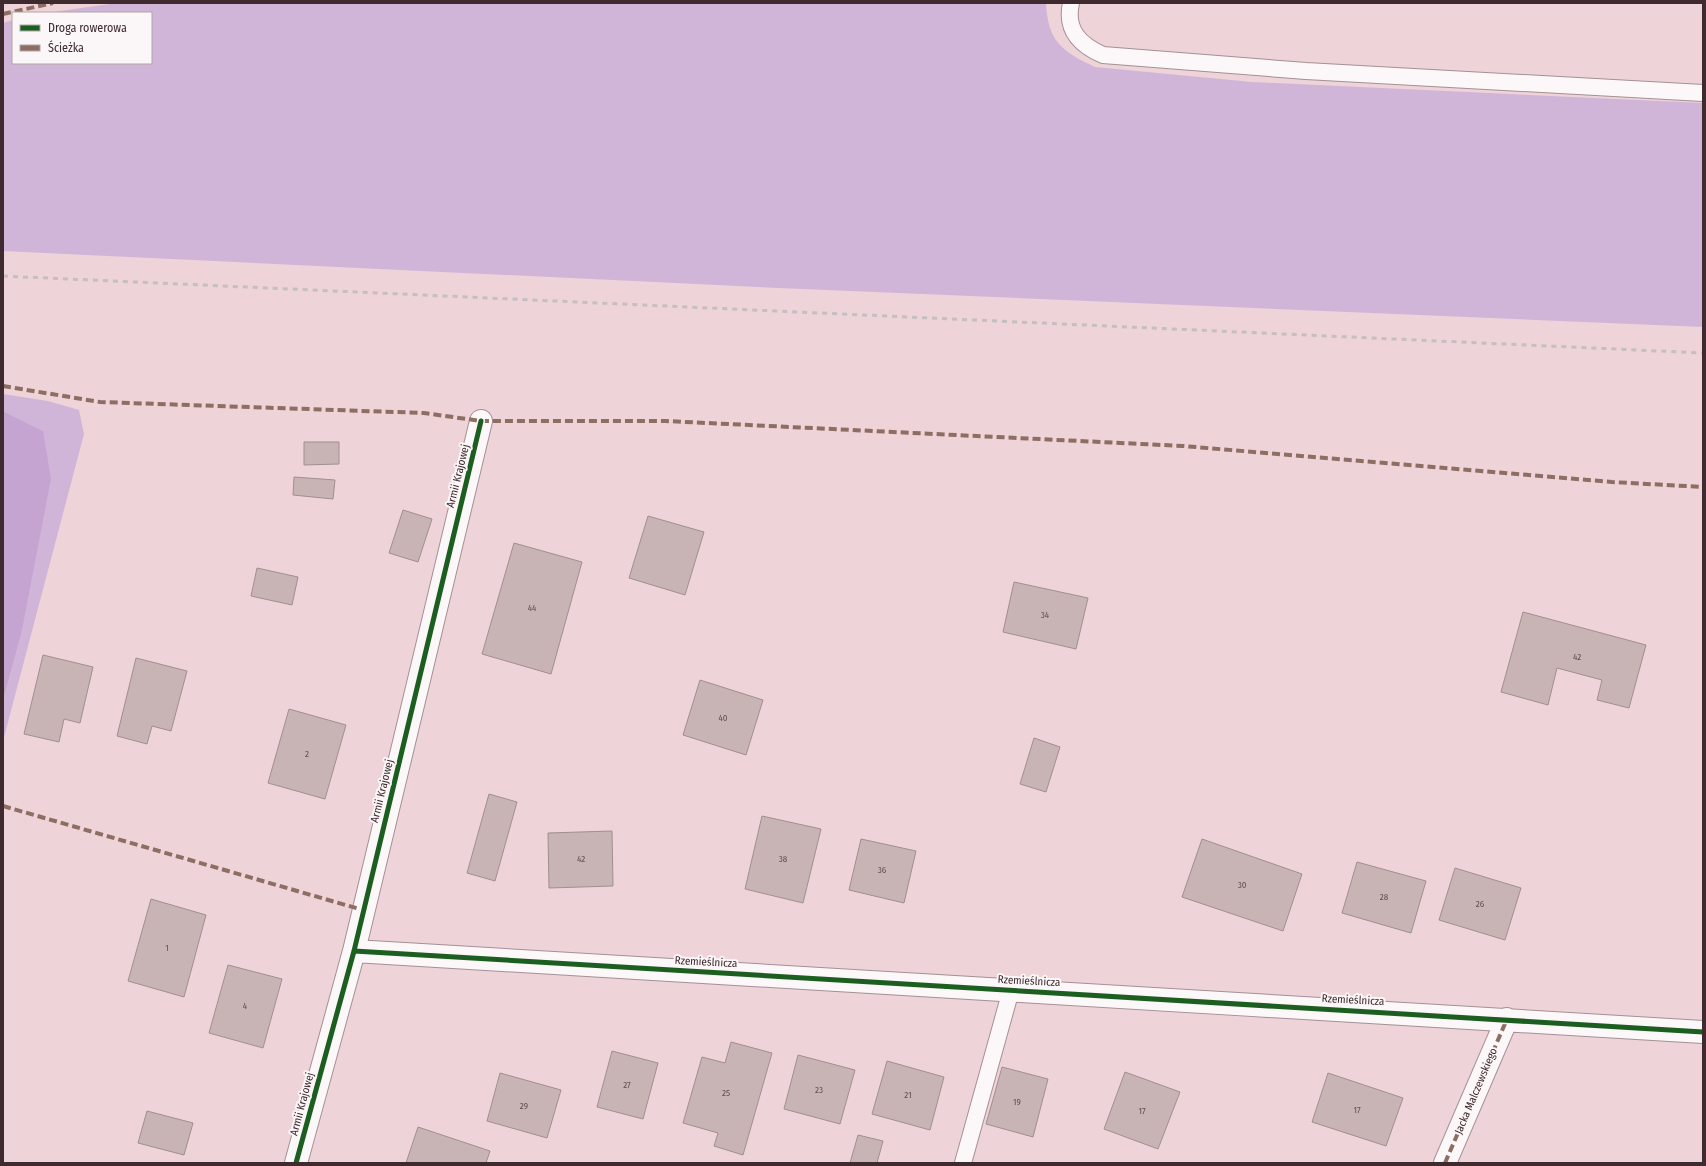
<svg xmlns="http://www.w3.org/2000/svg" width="1706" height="1166" font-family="'Fira Sans Condensed',sans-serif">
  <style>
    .green { fill: #d1b5d9 }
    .forest { fill: #c5a4d2 }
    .building { fill: #c9b4b5; stroke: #a28e8f }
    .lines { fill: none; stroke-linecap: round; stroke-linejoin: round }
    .lane-casing { stroke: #a49094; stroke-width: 18 }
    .street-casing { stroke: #a49094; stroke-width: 24 }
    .lane { stroke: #fcf8f9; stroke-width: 16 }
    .street { stroke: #fcf8f9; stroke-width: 22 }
    .rail { stroke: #c5bfbf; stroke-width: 3; stroke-dasharray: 5 5; stroke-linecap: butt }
    .quiet { stroke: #8d6e63; stroke-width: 4; stroke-dasharray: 8 4; stroke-linecap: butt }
    .cycleway-casing { stroke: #fbf6f7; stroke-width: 8 }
    .cycleway { stroke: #1b5e20; stroke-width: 5 }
    .labels { text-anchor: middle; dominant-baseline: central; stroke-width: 4; stroke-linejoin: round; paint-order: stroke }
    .number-label { font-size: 9px; fill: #624d50 }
    .street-label { font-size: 11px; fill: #3f2b2f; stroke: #fbf6f7 }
  </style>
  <rect width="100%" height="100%" fill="#eed3d8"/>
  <path class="green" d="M117,3H1046C1048,41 1061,51 1095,67L1252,82L1703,103V327L778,288L3,251V23L13,20V63H151V13H46Z
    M3,394L48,401L79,410L84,434L3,741V701L21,635L43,431L3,411Z"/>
  <path class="forest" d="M3,411L43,431L51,479L21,635L3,701Z"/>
  <path class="building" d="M304,442H339V464L304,465Z
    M294,477L335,480L333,499L293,495Z
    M403,510L432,519L418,562L389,553Z
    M648,516L704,532L685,595L629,578Z
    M514,543L582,562L551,674L482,654Z
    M257,568L298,577L292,605L251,596Z
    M1014,582L1088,598L1076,649L1003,632Z
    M1523,612L1646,645L1629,708L1597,700L1602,680L1557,668L1548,705L1501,692Z
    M43,655L93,667L80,723L64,719L59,742L24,734Z
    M136,658L187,671L171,731L152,726L147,744L117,736Z
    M700,680L763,700L746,755L683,735Z
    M289,709L346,725L325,799L268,783Z
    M1034,738L1060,747L1046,792L1020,784Z
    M489,794L517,802L495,881L467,873Z
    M762,816L821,829L803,903L745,889Z
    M612,831L613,886L549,888L548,833Z
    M861,839L916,851L904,903L849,890Z
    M1202,839L1302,874L1283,931L1182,897Z
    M1357,862L1426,881L1411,933L1342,913Z
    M1455,868L1521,888L1505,940L1439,920Z
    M151,899L206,915L184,997L128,981Z
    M228,965L282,979L263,1048L209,1033Z
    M731,1042L772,1053L743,1155L714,1146L718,1133L683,1123L702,1057L725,1063Z
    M612,1051L658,1063L643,1119L597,1107Z
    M798,1055L855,1070L840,1124L784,1109Z
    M887,1061L944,1077L930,1130L872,1114Z
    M1002,1067L1048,1079L1033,1137L986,1124Z
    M1125,1072L1180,1092L1158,1149L1104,1129Z
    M500,1073L561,1090L547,1138L487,1121Z
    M1328,1073L1403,1098L1386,1146L1312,1122Z
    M147,1111L193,1123L184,1155L138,1143Z
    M418,1127L490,1151L486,1163H406Z
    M858,1135L883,1141L877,1163H850Z"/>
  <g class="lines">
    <defs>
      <path id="lane" d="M1071,3C1065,30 1080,45 1103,55L1306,71L1703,93
        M963,1163L1011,990"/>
      <path id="street" d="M354,951L1703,1032
        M296,1163L354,951L481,421
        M1445,1163L1507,1019"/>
    </defs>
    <use href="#lane" class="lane-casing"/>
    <use href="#street" class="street-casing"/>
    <use href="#lane" class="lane"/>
    <use href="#street" class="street"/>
    <path class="rail" d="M3,276L1703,353"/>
    <path class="quiet" d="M3,14L53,3
      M3,386L100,402L424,413L481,421H666L1183,446L1612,482L1703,487
      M3,806L363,910
      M1445,1163L1507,1019"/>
    <defs>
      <path id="cycleway" d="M354,951L1703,1032
        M296,1163L354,951L481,421"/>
    </defs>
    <use href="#cycleway" class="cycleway-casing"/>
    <use href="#cycleway" class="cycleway"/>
  </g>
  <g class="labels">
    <g class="number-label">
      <text x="532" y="608">44</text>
      <text x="1045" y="615">34</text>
      <text x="1577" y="657">42</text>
      <text x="723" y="718">40</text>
      <text x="307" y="754">2</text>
      <text x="581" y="859">42</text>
      <text x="783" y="859">38</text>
      <text x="882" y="870">36</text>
      <text x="1242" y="885">30</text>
      <text x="1384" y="897">28</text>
      <text x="1480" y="904">26</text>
      <text x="167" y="948">1</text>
      <text x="245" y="1006">4</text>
      <text x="627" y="1085">27</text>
      <text x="819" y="1090">23</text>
      <text x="726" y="1093">25</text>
      <text x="908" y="1095">21</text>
      <text x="1017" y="1102">19</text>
      <text x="524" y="1106">29</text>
      <text x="1357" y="1110">17</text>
      <text x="1142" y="1111">17</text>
    </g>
    <g class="street-label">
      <text transform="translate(458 476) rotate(-76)">Armii Krajowej</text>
      <text transform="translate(382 791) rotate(-76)">Armii Krajowej</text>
      <text transform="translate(706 962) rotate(3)">Rzemieślnicza</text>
      <text transform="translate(1029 981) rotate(3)">Rzemieślnicza</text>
      <text transform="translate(1353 1000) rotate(3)">Rzemieślnicza</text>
      <text transform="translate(1476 1091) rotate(-67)">Jacka Malczewskiego</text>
      <text transform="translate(302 1104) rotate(-75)">Armii Krajowej</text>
    </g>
  </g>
  <rect width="1706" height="1166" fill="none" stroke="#3f2b2f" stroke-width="8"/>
  <rect x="12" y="12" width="140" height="52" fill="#fbf6f7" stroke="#b0a5a7"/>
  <rect x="20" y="25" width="20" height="6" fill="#1b5e20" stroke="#b0a5a7"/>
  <text x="48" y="32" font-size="12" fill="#3f2b2f">Droga rowerowa</text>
  <rect x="20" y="45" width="20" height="6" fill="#8d6e63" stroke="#b0a5a7"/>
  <text x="48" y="52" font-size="12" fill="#3f2b2f">Ścieżka</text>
</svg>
